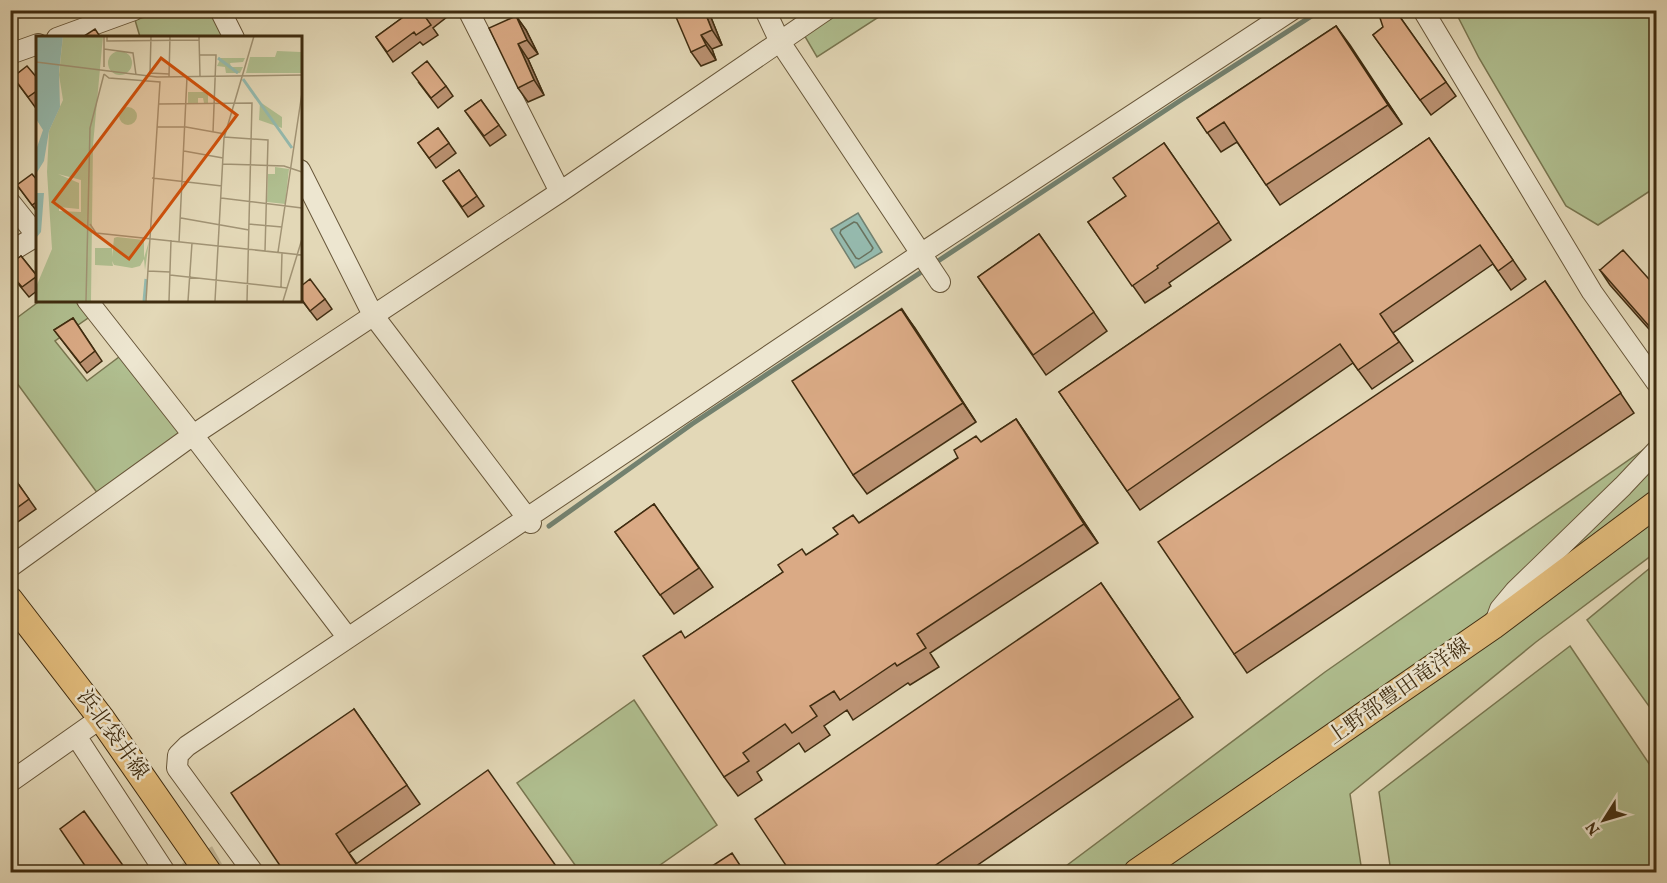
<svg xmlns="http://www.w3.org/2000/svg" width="1667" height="883" font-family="Vollkorn,'Noto Serif JP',serif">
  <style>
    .green { fill: #b0bf90; stroke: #787650; stroke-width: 1.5 }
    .water { fill: #95baae; stroke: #73816f; stroke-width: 1.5 }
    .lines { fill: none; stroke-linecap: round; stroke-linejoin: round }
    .shore { stroke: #6a735f; stroke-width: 1.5 }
    .stream { stroke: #73816f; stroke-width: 5 }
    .minor-tunnel { stroke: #c2b696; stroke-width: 20; stroke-dasharray: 20 10; stroke-linecap: butt }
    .minor-casing { stroke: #68573a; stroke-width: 22 }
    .major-casing { stroke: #3f2c10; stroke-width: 28 }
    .minor { stroke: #ede6d0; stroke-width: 20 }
    .major { stroke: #e2bc7c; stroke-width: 26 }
    .wall { fill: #bb9272; stroke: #3f2c10; stroke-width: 1.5 }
    .shaded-wall { fill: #99775d; stroke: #3f2c10; stroke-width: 1.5 }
    .building { fill: #daaa85; stroke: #3f2c10; stroke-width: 1.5 }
    .labels { text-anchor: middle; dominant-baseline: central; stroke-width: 5; stroke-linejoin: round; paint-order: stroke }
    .street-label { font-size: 21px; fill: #3f2c10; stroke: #ede6d0 }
    .inset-river { fill: none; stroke: #95baae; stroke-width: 3 }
    .inset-road { fill: none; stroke: #a19374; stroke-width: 1.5 }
    .view { fill: #cf520d; fill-opacity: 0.15; stroke: #cf520d; stroke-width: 3 }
    .inset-edge { fill: none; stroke: #3f2c10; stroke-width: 3 }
  </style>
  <rect width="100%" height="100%" fill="#e3d8b7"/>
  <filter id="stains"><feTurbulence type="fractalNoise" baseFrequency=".00333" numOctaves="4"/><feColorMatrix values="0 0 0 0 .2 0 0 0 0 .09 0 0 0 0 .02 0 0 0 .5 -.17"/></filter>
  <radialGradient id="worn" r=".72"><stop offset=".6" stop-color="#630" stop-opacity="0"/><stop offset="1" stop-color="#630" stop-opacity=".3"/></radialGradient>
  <path class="green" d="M164,11H210L223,37H140L135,20Z
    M826,11H888L817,57L800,28Z
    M1455,11H1656V187L1598,225L1566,206L1479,58Z
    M41,300H82L91,316L55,341L87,381L127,351L188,428L98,494L11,375L10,323Z
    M1656,441V552L1536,642L1350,794L1362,872H1058L1325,672Z
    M1656,563V716L1587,620Z
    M1570,646L1656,774V872H1391L1379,792Z
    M634,700L717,825L650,872H580L517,783Z"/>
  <path class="water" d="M858,213L882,252L855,268L831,229Z"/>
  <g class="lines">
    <path class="shore" d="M854,222L857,223L873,248L871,251L859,259L856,258L840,233L841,230Z"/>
    <path class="stream" d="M549,526L692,424L1181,100L1321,10"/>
    <path class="minor-tunnel" d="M187,872L217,855"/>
    <defs>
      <path id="minor" d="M220,10L234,38
        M468,10L560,192
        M765,10L780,42L940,282
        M1423,10L1592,292L1656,382
        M57,38L134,10
        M10,54L38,44
        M300,170L373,315L531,523
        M10,202L38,237
        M10,252L38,235
        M87,300L193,435L348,638
        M10,567L193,435L560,192L826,10
        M1496,620L1500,609L1515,591L1623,486L1656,451
        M76,736L165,872
        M10,782L101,718
        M253,872L177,768L178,755L187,746L922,253L1292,10"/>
      <path id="major" d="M10,600L101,718L208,872
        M1137,872L1493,626L1656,504"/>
    </defs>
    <use href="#minor" class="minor-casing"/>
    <use href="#major" class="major-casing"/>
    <use href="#minor" class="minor"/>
    <use href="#major" class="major"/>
  </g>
  <path class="wall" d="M413,10H456L433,28L438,35L423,45L420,42L393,62L376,37Z
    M708,10L722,45L712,49L716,60L701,66L691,52Z
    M1395,10L1456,96L1431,115L1373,35L1383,27Z
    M516,16L526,30L538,54L528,59L544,95L528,102L518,88Z
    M1336,26L1402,124L1280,205L1237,142L1221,152L1197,118Z
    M13,77L38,79V105L35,107Z
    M419,83L446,86L453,96L438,108Z
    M481,100L506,135L490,146L465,111Z
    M438,128L456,153L436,168L418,143Z
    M1429,138L1526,279L1511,290L1493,264L1393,333L1413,361L1372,389L1353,363L1140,510L1059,392Z
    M1164,143L1231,240L1169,283L1171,286L1145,303L1088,222L1126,196Z
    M459,170L484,206L468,217L443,181Z
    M38,181V213L17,185Z
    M1039,234L1107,331L1046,375L978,277Z
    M21,256L38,277V290L29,297L10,274Z
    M1600,270L1656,287V337L1610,285Z
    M1545,281L1634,413L1247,673L1234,654Z
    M300,298L325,299L332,309L317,320Z
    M902,309L976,422L867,494L853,475Z
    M73,318L102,361L87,373L54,330Z
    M1016,419L1098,543L930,653L939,667L910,685L908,683L853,720L847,710L824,726L830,735L805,752L799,743L757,772L762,780L738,796L724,777L685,638L783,572L806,555L859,523Z
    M14,478L36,509L12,526L10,524V481Z
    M654,504L713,587L674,614L615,532Z
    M1101,583L1193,717L966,873H791Z
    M354,709L420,804L349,853L357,864L285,873Z"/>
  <path class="shaded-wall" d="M704,10H708L722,45L712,30Z
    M516,16L526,30L538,54L527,40Z
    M1336,26L1350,45L1402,124L1388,105Z
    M701,35L712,49L716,60L706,45Z
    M518,44L528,59L544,95L534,80Z
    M901,309L915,328L976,422L963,403Z
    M1016,419L1029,438L1098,543L1084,524Z"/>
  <path class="building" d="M413,10H436L426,18L431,25L416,35L414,32L387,52L376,37Z
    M673,10H704L712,30L701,35L706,45L691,52Z
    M1390,10H1395L1446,82L1420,100L1373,35L1383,27L1380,18Z
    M516,16L527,40L518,44L534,80L518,88L489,28Z
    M1336,26L1388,105L1266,185L1224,122L1207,133L1197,118Z
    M95,29L101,38H81Z
    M427,61L446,86L431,98L412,73Z
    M27,66L38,79V90L28,97L13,77Z
    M481,100L499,125L484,136L465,111Z
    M438,128L449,143L429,158L418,143Z
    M1429,138L1513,260L1498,271L1480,245L1380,314L1399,342L1358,370L1340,344L1127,491L1059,392Z
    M1164,143L1219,222L1157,266L1158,268L1132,286L1088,222L1126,196L1113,178Z
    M459,170L477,196L462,207L443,181Z
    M32,174L38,181V201L32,205L17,185Z
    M1039,234L1094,312L1033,355L978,277Z
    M1623,250L1656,287V334L1600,270Z
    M21,256L37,276L22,287L10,273V264Z
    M310,279L325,299L310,311L300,297V287Z
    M1545,281L1621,393L1234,654L1158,542Z
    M901,309L963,403L853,475L792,381Z
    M73,318L95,351L80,363L54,330Z
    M1016,419L1084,524L917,634L926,648L897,666L895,663L840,700L834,691L810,706L817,716L792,733L785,724L743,753L749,761L724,777L643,656L681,631L685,638L783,572L778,565L802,549L806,555L838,534L833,528L853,515L859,523L958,458L954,450L976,436L981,442Z
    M14,478L29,499L10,513V481Z
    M654,504L699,568L660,595L615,532Z
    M1101,583L1180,698L924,873H791L755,819Z
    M354,709L407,785L336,834L356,864L488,770L561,873H285L231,793Z
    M84,811L127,871L124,873H90L60,829Z
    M732,853L745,873H708L706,870Z"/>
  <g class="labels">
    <g class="street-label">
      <text transform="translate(1399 692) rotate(-35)">上野部豊田竜洋線</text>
      <text transform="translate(112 735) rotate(54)">浜北袋井線</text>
    </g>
  </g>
  <g transform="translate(36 36)">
    <rect width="266" height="266" fill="#e3d8b7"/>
    <path d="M27,0H67L57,109L55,265H0V251L16,213L11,136L13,95L27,64L23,39ZM22,138L45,144V187V176L23,175V171L43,173V147ZM241,15L265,16V37H210L214,21H239ZM72 27a12 12 0 1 1 24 0a12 12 0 1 1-24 0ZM185,22H209L207,26L194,27L195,31H207L204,37H190L189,31L181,30ZM152,56H172V67H168L167,62H162V67L152,68ZM224,66L246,81V92L223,84ZM83 80a9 9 0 1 1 18 0a9 9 0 1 1-18 0ZM239,131L253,133L249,168L231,166L232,138H239ZM81,201L108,204V222L113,205L109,234L108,223L104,230L96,232L78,229L76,225L77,230L59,229V212H76V221L78,202Z" fill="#b0bf90" fill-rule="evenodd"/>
    <path d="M0,0H27L23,36L24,71L13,95L8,125L0,138V114L7,94L0,83ZM0,157H8L5,196L0,202Z" fill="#95baae"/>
    <path class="inset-river" d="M182,22L202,37M207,43L256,112M108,265L110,243"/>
    <path class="inset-road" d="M71,0V5L163,4M163,0L164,40M68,13L97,17L100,39M163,19H180L177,96M0,26L121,41L266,39M68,31V0M114,37L133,38M68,38L73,42L124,46L110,265M114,38L115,0M133,41L134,0M123,68L216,67L211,265M121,91H150L189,98M188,101L232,104L229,215M148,115L187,122M186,128L248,130L266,136M116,142L186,150M185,162L266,172M145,182L213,194M54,188L60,197L266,219M213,188L246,191M143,206L151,41M242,216L266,57M112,235L134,236M134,239L251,252M245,251L246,217M50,265L54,92L68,38M133,265L135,204M152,265L156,207M179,265L188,102L218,0M247,265L266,203"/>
    <path class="view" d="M125,22L201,79L93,223L17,166Z"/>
    <rect width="266" height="266" class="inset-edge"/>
  </g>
  <rect width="1667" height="883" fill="none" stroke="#e3d8b7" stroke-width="36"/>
  <rect x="12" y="12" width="1643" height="859" fill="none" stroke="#3f2c10" stroke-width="3"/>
  <rect x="18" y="18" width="1631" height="847" fill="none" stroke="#3f2c10" stroke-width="1.5"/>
  <g transform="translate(1604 820) rotate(233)" stroke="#ede6d0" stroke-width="4.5" paint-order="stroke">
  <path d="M0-4.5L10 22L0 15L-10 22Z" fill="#3f2c10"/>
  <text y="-9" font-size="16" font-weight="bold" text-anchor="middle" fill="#3f2c10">N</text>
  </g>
  <rect width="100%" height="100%" filter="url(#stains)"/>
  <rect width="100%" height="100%" fill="url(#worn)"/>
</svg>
